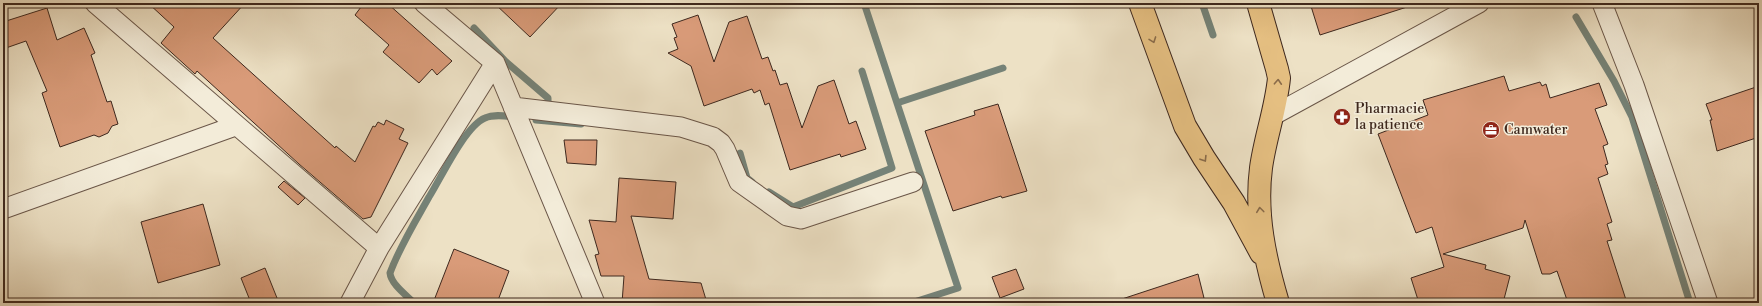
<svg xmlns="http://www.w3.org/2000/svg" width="1762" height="306" font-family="'Libre Bodoni',serif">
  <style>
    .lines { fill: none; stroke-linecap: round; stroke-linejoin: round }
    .stream { stroke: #758277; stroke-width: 7 }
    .building { fill: #d99b79; stroke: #3e281e }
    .street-casing { stroke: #6a5648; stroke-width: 21 }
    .primary-casing { stroke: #3e281e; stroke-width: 24 }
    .street { stroke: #f3ecd9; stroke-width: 19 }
    .primary { stroke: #e6c082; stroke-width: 22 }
    .oneway { stroke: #8a6c4b }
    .labels { text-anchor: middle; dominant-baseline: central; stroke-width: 3; stroke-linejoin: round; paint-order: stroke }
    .poi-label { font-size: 14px; fill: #3e281e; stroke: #f3ecd9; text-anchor: start }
  </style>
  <rect width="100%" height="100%" fill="#ede1c5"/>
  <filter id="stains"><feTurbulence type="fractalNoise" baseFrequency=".005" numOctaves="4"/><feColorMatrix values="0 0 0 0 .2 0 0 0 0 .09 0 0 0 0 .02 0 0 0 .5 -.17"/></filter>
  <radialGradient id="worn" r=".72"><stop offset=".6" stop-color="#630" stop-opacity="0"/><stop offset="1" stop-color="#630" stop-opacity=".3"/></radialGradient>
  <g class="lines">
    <path class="stream" d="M864,3L958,288L911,303
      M1202,3L1213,35
      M1576,17L1614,81L1632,117L1690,303
      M474,28L505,61L548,98V102
      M897,103L1003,68
      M536,120L581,124
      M740,153L747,178L752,182
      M769,192L793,207L892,168L862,71
      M414,303C406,295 391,284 390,273C400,246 415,222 429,197C441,178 465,126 485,118C494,114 505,116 515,117"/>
  </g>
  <path class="building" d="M148,3H245L213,38L335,148L336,146L355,162L373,126L375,127L378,122L384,125L386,120L404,129L399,139L408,143L371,217L363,219L299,164L197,71L195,74L161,43L174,27Z
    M364,3H387L452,61L437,75L432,69L419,83L383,52L389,45L355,15Z
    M494,3H562L530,37Z
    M1310,3H1406L1407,7L1320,35Z
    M47,8L57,40L84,28L95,53L91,55L107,102L111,101L118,124L112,126L108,133L99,137L94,135L60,147L42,93L47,91L26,41L3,49V22Z
    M698,15L714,62L729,22L747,16L762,59L768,57L773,71L775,70L780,85L787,83L802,128L818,86L834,80L849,124L856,121L866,149L841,157L840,154L790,170L769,103L765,105L760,90L754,93L752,89L704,106L691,66L668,53L678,49L674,38L677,37L672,24Z
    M1504,76L1509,91L1540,82L1542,86L1546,84L1550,98L1599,83L1607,105L1595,109L1608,144L1603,146L1608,164L1605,165L1608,174L1598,178L1612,222L1607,224L1612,240L1607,241L1627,303H1568L1557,271L1550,274H1542L1525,220L1523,228L1443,254L1486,265L1485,269L1510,276L1503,303H1419L1411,278L1444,267L1432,227L1416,233L1378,134L1428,115L1423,100Z
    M1759,86V137L1717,151L1710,120H1712L1706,104Z
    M998,104L1027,191L1002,198L1001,196L953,211L925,131L975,115L974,111Z
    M564,140H597L596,165L567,163Z
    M619,178L676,182L673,219L631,216L649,279L701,283L707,303H622L624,276H601L595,255L599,254L589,220L616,222Z
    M284,181L305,198L298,205L278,187Z
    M203,204L220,265L158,283L141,222Z
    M454,249L509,271L497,303H433Z
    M265,268L279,303H251L241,278Z
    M1016,269L1024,289L1000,298L992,277Z
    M1198,274L1204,298L1190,303H1122V299Z"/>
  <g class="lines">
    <defs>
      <path id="street" d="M95,3L379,248
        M424,3L495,63L595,303
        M1602,3L1634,85L1708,303
        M513,107L681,127L713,137L721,143L725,149L739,182L787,216L801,219L913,182
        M1272,116L1479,3
        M3,209L235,126
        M350,303L379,248L495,63"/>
      <path id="primary" d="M1140,3L1185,126L1204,158L1234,203L1261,253
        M1258,3L1277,69L1279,78C1276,109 1265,138 1261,168C1255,214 1265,259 1278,303"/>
    </defs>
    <use href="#street" class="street-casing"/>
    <use href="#primary" class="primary-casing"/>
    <use href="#street" class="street"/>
    <use href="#primary" class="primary"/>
  </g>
  <defs><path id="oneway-chevron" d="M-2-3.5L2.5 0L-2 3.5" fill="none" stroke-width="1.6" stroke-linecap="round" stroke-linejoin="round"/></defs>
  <g class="oneway">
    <use href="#oneway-chevron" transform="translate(1153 40) rotate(70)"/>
    <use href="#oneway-chevron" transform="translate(1278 82) rotate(-87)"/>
    <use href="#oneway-chevron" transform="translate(1204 159) rotate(58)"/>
    <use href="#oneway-chevron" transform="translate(1260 210) rotate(-97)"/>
  </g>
  <defs>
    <symbol id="pharmacy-disc" viewBox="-11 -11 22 22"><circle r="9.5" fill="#8f2418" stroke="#f3ecd9"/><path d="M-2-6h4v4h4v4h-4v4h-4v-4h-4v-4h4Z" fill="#fff"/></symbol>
    <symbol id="office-disc" viewBox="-11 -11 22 22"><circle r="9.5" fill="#8f2418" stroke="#f3ecd9"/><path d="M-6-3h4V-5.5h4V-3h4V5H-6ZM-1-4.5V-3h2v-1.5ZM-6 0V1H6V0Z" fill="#fff"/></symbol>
  </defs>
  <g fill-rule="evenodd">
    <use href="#pharmacy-disc" x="1332" y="107" width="20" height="20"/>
    <use href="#office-disc" x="1481" y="120" width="20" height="20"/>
  </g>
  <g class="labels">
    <g class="poi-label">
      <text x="1355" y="109">Pharmacie<tspan x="1355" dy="16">la patience</tspan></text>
      <text x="1504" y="130">Camwater</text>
    </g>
  </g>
  <rect width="1762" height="306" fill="none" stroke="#ede1c5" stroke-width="16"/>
  <rect x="4" y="4" width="1754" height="298" fill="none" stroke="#3e281e" stroke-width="2"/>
  <rect x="8" y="8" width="1746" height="290" fill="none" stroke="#3e281e"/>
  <rect width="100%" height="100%" filter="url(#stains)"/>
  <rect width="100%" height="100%" fill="url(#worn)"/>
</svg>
